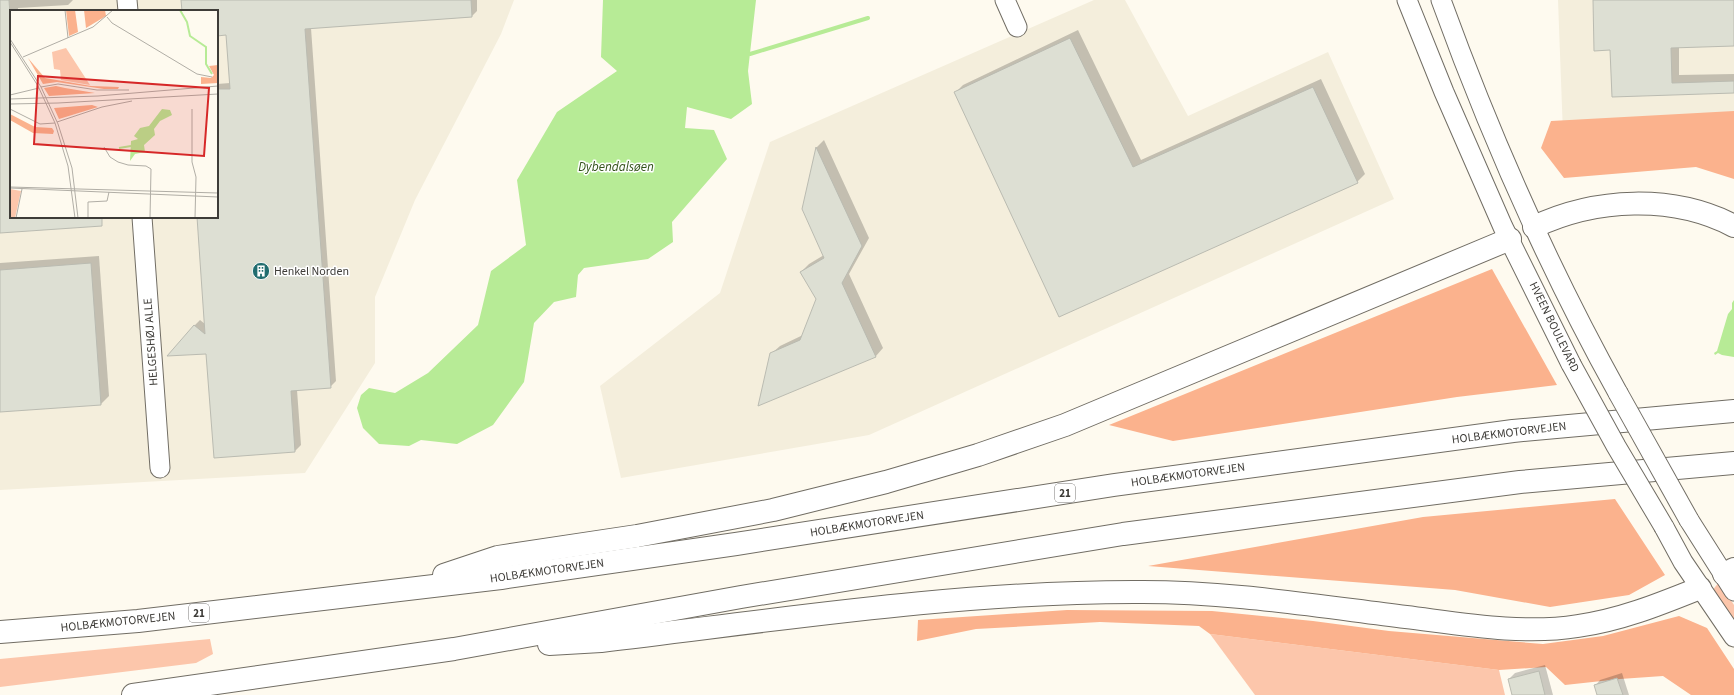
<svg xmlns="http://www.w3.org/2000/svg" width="1734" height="695" font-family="'Source Sans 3',sans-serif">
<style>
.built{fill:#f4eedc;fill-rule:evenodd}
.green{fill:#fcc6ab}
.forest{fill:#fbb28d}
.water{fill:#b7eb96}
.shadow{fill:#0003}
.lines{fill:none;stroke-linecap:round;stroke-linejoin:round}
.stream{stroke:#b7eb96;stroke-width:4}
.building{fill:#dddfd3;stroke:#babbb1}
.minor-casing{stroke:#716d64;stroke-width:21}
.highway-casing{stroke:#716d64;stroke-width:24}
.minor{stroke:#fff;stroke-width:19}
.highway{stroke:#fff;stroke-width:22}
.minor-bridge-casing{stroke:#716d64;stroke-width:21;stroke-linecap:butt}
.minor-bridge{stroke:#fff;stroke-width:19}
.labels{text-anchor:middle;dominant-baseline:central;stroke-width:3;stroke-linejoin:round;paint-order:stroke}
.shield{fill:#fff;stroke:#787674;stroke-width:1}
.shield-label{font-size:11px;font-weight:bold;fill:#3e3c38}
.poi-label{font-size:12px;fill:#3e3c38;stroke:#fff;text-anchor:start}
.street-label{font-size:12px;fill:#3e3c38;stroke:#fff}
.water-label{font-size:13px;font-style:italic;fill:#325219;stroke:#fff}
.inset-river{fill:none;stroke:#b7eb96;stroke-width:2}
.inset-road{fill:none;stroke:#b1aea6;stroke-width:1}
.view{fill:#d62828;fill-opacity:0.15;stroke:#d62828;stroke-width:2}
.inset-edge{fill:none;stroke:#3e3c38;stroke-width:2}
</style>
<rect width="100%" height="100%" fill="#fefaef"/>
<g class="built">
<path d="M0,0H514L501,34L415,200L375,297V363L305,473L0,490ZM11,11H217V217H11Z"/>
<path d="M1094,0H1125L1188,116L1328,52L1394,199L869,435L621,478L600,386L720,293L770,142Z"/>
<path d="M1558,0H1734V130L1563,134Z"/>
</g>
<g class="green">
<path d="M1719,582L1734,605V625L1712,591Z"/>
<path d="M1210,634L1499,670L1505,695H1255Z"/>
<path d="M210,639L213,654L196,663L0,687V659Z"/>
</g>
<g class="forest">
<path d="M1734,111V179L1696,167L1564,178L1541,148L1551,121Z"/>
<path d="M1492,269L1557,385L1457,397L1173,441L1109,425Z"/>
<path d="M1615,499L1665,575L1629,595L1550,607L1455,590L1148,566L1423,517Z"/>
<path d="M1067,610L1212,611L1313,621L1389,631L1543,644L1603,636L1679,616L1707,628L1734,669V695H1691L1663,676L1620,679L1565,685L1546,667L1499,670L1210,634L1199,626L1100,622L976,629L917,641L918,620Z"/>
</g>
<g class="water">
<path d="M603,0H756L748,71L752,104L731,119L687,107L685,128L714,130L727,159L672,222L673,242L648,259L584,268L578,275L576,297L554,302L534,323L524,382L493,425L457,444L421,440L409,446L379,444L363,428L357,408L361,395L369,388L395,393L428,373L478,325L491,271L526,245L517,180L557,112L617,71L601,57Z"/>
<path d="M1734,300V357L1722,355L1718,353L1715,355L1714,353L1717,351L1728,314L1732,309V303Z"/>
</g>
<g class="shadow">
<path d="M0,0H73L68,5L18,8V11H11V217H95L0,232Z"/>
<path d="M182,0H477V11L471,17L311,28L336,381L330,387L297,390L301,445L295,451L207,353L194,326L200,320L205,324L198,217H217V84L230,83L227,34L217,35V11H183Z"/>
<path d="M1594,0H1734V45L1679,47V75L1734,74V92L1612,96L1611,49Z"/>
<path d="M1078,30L1141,160L1321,79L1365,174L1357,182L1059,316L955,93L963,85Z"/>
<path d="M824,140L869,238L849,274L883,348L876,356L759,404L771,354L780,346L803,335L817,299L801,272L809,264L824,255L804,209L816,148Z"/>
<path d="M99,256L109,396L101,404L0,411V263Z"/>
<path d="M1545,665L1553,695H1513L1509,679L1515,673Z"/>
<path d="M1622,673L1629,695H1598L1595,686L1600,680Z"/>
</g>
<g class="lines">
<path class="stream" d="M750,54L868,18"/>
</g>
<g class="building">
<path d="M0,0H9L11,30V217H102V226L0,233Z"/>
<path d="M181,0H471L472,17L305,29L331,388L291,391L295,452L214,458L206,354L167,356L194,325L205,334L197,217H217V89H230L226,35L217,36V11H182Z"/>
<path d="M1593,0H1734V46L1671,48L1672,83L1734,81V93L1612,97L1610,50L1594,51Z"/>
<path d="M1070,38L1133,167L1313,87L1358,183L1059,317L954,92Z"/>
<path d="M816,147L862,246L842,283L876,357L758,406L770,353L800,340L816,299L800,272L824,258L802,209Z"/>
<path d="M91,263L101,405L0,412V270Z"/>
<path d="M1539,671L1545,695H1512L1508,679Z"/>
<path d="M1617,678L1623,695H1597L1594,685Z"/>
</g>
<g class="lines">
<defs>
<g id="minor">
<path d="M127,0L128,11"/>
<path d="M1005,0L1017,27"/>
<path d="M1407,0L1444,92L1503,227L1571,364"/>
<path d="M1441,0C1490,135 1548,267 1618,393"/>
<path d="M142,217L160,468"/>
<path d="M1689,520L1734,591"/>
<path d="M1664,527L1683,562L1734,637"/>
</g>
<g id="highway">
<path d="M1534,227C1595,198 1673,194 1734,226"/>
<path d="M1724,574L1734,569"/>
<path d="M444,575L498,557L637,536L773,510L886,482L978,455L1065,425L1510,239"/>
<path d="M0,632L138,621L501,578L736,544L1114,485L1513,431L1734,411"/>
<path d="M549,644L601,641C778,620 956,592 1134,592C1225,591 1316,606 1406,617C1462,624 1522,635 1578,626C1621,620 1660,604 1700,588"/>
<path d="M133,695L454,649L741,597L1123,534L1520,482L1734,463"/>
</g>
</defs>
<use href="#minor" class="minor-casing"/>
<use href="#highway" class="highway-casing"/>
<use href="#minor" class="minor"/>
<use href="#highway" class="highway"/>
<defs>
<g id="minor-bridge">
<path d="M1571,364L1616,446L1664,527"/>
<path d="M1618,393L1689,520"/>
</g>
</defs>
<use href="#minor-bridge" class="minor-bridge-casing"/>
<use href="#minor-bridge" class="minor-bridge"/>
</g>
<defs>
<symbol id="building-disc" viewBox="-11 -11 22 22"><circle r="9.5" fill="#216d6f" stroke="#fff"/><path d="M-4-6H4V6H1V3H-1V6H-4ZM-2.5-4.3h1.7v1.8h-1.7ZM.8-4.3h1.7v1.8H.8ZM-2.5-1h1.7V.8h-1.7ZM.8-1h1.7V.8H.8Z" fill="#fff"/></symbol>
</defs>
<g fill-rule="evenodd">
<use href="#building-disc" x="251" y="261" width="20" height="20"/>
</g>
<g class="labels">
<g class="shield">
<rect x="1055" y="484" width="20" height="18" rx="3"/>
<rect x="189" y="604" width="20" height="18" rx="3"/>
</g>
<g class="shield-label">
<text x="1065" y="493">21</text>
<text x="199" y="613">21</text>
</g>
<g class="poi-label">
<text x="274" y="271">Henkel Norden</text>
</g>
<g class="street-label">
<text transform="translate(1554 327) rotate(64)">HVEEN BOULEVARD</text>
<text transform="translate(151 342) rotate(-94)">HELGESHØJ ALLE</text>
<text transform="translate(1509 433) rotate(-7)">HOLBÆKMOTORVEJEN</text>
<text transform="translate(1188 475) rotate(-8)">HOLBÆKMOTORVEJEN</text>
<text transform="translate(867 524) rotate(-9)">HOLBÆKMOTORVEJEN</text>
<text transform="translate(547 571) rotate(-8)">HOLBÆKMOTORVEJEN</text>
<text transform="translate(118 622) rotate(-6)">HOLBÆKMOTORVEJEN</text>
</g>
<g class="water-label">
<text x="616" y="167">Dybendalsøen</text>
</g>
</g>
<g transform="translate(10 10)">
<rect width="208" height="208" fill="#fefaef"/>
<path d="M56,38L80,75L51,70L50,60L44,59L42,42ZM0,179L11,181L5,208H0Z" fill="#fcc6ab"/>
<path d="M56,0H65L68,22L59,26ZM74,0H95L96,6L76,18ZM18,48L35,68L81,76L109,77L108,79H94L47,72L33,74ZM208,55V73L191,74V67L201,68L204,65L199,56ZM46,76L55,78L85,83L39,86L34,78ZM82,95L88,97L49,109L44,98ZM0,104L25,117L42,118L44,121L43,124L23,123L0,110Z" fill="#fbb28d"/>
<path d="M152,99L160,100L162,105L150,111L144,119L145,125L134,135L135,142L125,144L120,151L121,131L128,129L124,126L130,118L139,116Z" fill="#b7eb96"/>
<path class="inset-river" d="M170,0L177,12L180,26L196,37V54L202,64M109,138L121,136"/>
<path class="inset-road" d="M55,0L58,28M97,7L102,13L187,64L202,67M0,29L31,77L48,114L62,158L68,208M0,32L28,76L45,113L58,156L65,208M13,47L83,17L103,0M31,77L48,74L87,80H119M0,85L29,78M0,89L88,86L208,76M0,94L48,93L208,84M0,99L30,114L45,113M182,99V152L186,167L185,208M47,112L92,97L122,91M94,137L100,147L108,152L118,155L136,156L141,159L140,208M0,177L208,183M0,178L208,187M6,208L12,179M78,208V192L97,191L99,182"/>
<path class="view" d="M28,66L199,78L194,146L24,134Z"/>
<rect width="208" height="208" class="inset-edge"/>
</g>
</svg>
